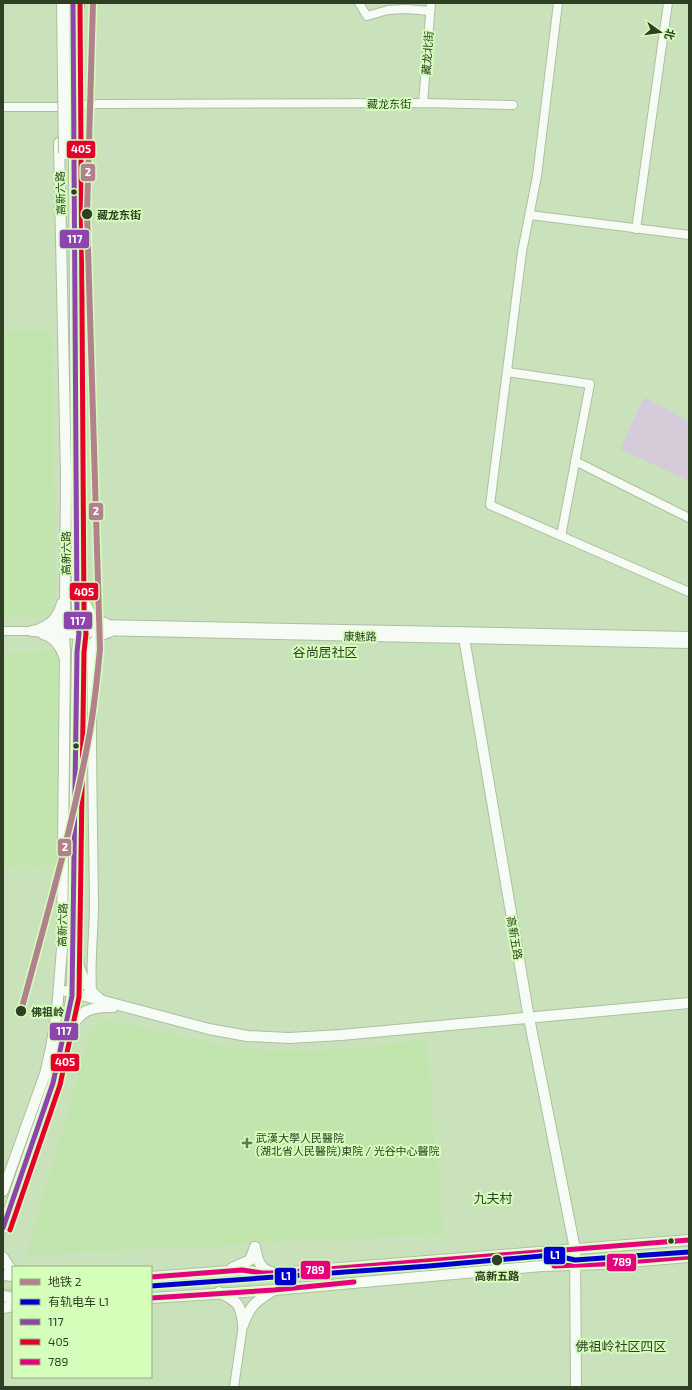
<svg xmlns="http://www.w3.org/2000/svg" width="692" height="1390" font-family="'Exo 2','Noto Sans SC',sans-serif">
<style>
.built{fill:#c1e5ac}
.green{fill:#d5cbd9}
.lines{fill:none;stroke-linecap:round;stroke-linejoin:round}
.minor-casing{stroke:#adbfa1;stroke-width:10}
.major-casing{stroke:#adbfa1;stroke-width:12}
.highway-casing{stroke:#adbfa1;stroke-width:14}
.minor{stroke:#f7fbf5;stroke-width:8}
.major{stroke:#f7fbf5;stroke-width:10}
.highway{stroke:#f7fbf5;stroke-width:12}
.tram{stroke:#bbc1b8;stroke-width:1}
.highway-bridge-casing{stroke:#adbfa1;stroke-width:14;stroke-linecap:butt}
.highway-bridge{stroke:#f7fbf5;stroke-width:12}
.bus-1-casing{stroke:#d4feba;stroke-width:8}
.bus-2-casing{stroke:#d4feba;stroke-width:8}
.bus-3-casing{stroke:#d4feba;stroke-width:8}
.bus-1{stroke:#8e44ad;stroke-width:5}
.bus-2{stroke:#e4002b;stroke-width:5}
.bus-3{stroke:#e5007d;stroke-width:5}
.tram-1-casing{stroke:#d4feba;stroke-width:8}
.tram-1{stroke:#0000cd;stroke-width:5}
.metro-1-casing{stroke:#d4feba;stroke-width:9}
.metro-1{stroke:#b3808e;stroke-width:6}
.bus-dot{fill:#2f3f24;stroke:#d4feba;stroke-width:1.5}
.poi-dot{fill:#657859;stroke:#d4feba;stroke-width:1.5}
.labels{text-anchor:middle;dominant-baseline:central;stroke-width:4;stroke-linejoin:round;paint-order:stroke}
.street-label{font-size:11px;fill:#2f3f24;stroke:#d4feba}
.stop-label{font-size:11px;font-weight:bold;fill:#2f3f24;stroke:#d4feba;text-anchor:start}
.poi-label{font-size:11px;fill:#2f3f24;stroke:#d4feba;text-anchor:start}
.quarter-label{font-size:13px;fill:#2f3f24;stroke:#d4feba}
.line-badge{stroke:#d4feba;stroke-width:1.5}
.badge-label{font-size:11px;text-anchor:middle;font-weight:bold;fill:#fff}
</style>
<rect width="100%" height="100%" fill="#cae2bc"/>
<g class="built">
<path d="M3,331H52L55,598L53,606L43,617L3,618Z"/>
<path d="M57,651L59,866L3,867V653Z"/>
<path d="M103,1019L234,1048L273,1051H318L426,1040L444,1234L26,1255L91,1032Z"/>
</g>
<path class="green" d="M644,397L689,421V481L620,449Z"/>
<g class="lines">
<defs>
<g id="minor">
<path d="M359,3L367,16L388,10L406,9L430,11"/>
<path d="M558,3L537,176L522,252L490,505L689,592"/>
<path d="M423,103L431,3"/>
<path d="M3,107H59L99,104L423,103L513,105"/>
<path d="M530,215L689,235"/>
<path d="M636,229L668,3"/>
<path d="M507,372L590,384L561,536"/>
<path d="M575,461L689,518"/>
<path d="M3,631H32"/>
<path d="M92,991C90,962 94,933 94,903C93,818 91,732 92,646"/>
<path d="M234,1387L243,1325"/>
</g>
<g id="major">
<path d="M80,588C85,602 88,619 105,623"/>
<path d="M41,628C53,624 59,614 62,603"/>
<path d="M463,632L529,1018L575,1249L576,1387"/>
<path d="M43,634C54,637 60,645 64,656"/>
<path d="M689,637L97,625L78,624L32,631L79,634L97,630L689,643"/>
<path d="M80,677C84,664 88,646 99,637C102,634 106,633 110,632"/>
<path d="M77,956C79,972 87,990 100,999"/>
<path d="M66,991L209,1029L247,1036L289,1038L341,1035L689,1003"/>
<path d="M66,1038C77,1013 86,1006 113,1007"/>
<path d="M3,1191L45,1074L51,1048L57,1011L62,948L65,651L63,627L65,611L66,476L59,143"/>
<path d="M3,1228L53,1083L72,996L77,652L79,634L77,611L73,3"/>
<path d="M255,1247C257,1258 259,1269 271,1272"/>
<path d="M3,1257L9,1267L13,1270"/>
<path d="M232,1268L250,1260L255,1247"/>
<path d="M3,1275L13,1276"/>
<path d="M151,1277L242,1270L262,1273H278L689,1240"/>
<path d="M219,1292C237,1302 240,1302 243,1323"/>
<path d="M3,1296L13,1298"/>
<path d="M151,1298L274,1290L542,1266L603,1264L689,1257"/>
<path d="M3,1308L13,1306"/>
<path d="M243,1325C251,1304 255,1302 274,1290"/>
</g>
<path id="highway" d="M78,3V6"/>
</defs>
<use href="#minor" class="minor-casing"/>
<use href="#major" class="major-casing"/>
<use href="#highway" class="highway-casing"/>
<use href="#minor" class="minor"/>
<use href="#major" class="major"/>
<use href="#highway" class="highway"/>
<g class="tram">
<path d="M3,1281L13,1282"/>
<path d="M3,1289L13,1290"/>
</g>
<defs>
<path id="highway-bridge" d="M63,3L65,153"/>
</defs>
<use href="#highway-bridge" class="highway-bridge-casing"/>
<use href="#highway-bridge" class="highway-bridge"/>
<defs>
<path id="bus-1" d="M3,1228L53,1083L72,996L77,652L79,634L77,611L73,3"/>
<path id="bus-2" d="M10,1230L60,1085L79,997L84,652L86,634L84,611L80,3"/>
<g id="bus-3">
<path d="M554,1266L603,1264L689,1257"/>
<path d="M151,1277L242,1270L262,1273H278L689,1240"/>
<path d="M151,1298L274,1290L354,1282"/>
</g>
</defs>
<use href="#bus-1" class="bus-1-casing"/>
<use href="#bus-2" class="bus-2-casing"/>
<use href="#bus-3" class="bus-3-casing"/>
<use href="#bus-1" class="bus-1"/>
<use href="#bus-2" class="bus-2"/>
<use href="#bus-3" class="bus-3"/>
<defs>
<path id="tram-1" d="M151,1286L429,1266L553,1255L575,1260L689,1252"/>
</defs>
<use href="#tram-1" class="tram-1-casing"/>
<use href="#tram-1" class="tram-1"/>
<defs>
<path id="metro-1" d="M21,1011C45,922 71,833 88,742C94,712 97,680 100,649L87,214L93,3"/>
</defs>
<use href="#metro-1" class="metro-1-casing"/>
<use href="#metro-1" class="metro-1"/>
</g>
<g class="bus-dot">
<circle cx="74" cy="192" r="3.5"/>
<circle cx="87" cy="214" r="6"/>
<circle cx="76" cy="746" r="3.5"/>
<circle cx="21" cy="1011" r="6"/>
<circle cx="671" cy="1241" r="3.5"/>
<circle cx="497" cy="1260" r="6"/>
</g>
<path class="poi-dot" d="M245 1137h4v4h4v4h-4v4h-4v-4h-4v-4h4z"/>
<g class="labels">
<g class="street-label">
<text transform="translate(427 53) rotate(-86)">藏龙北街</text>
<text x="389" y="103">藏龙东街</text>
<text transform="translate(60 193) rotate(-91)">高新六路</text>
<text transform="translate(65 553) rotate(-90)">高新六路</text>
<text transform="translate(360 636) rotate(1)">康魅路</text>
<text transform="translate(62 925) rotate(-89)">高新六路</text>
<text transform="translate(515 938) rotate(80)">高新五路</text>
</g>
<g class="stop-label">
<text x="97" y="214">藏龙东街</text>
<text x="31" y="1011">佛祖岭</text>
<text x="497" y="1275" text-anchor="middle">高新五路</text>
</g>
<g class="poi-label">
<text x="256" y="1137">武漢大學人民醫院<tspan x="256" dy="13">(湖北省人民醫院)東院 / 光谷中心醫院</tspan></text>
</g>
<g class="quarter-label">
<text x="325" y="652">谷尚居社区</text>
<text x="493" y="1198">九夫村</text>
<text x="621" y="1346">佛祖岭社区四区</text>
</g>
</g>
<g class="line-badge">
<rect x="66" y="140" width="30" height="19" rx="4" fill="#e4002b"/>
<rect x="80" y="163" width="16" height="19" rx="4" fill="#b3808e"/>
<rect x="59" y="229" width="31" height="20" rx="4" fill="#8e44ad"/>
<rect x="88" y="502" width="16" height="19" rx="4" fill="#b3808e"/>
<rect x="69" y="582" width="30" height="19" rx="4" fill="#e4002b"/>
<rect x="63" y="611" width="30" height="19" rx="4" fill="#8e44ad"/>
<rect x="57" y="838" width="15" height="19" rx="4" fill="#b3808e"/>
<rect x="49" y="1022" width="30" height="19" rx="4" fill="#8e44ad"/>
<rect x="50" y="1053" width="30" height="19" rx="4" fill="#e4002b"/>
<rect x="543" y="1246" width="23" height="19" rx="4" fill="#0000cd"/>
<rect x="606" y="1253" width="31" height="19" rx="4" fill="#e5007d"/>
<rect x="300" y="1260" width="31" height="20" rx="4" fill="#e5007d"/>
<rect x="274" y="1267" width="23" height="19" rx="4" fill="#0000cd"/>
</g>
<g class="badge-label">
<text x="81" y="153">405</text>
<text x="88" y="176">2</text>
<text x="75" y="243">117</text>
<text x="96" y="515">2</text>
<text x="84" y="596">405</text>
<text x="78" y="625">117</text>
<text x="65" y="851">2</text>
<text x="64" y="1035">117</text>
<text x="65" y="1066">405</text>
<text x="555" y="1259">L1</text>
<text x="622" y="1266">789</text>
<text x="315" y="1274">789</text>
<text x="286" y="1280">L1</text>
</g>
<rect width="692" height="1390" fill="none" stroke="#2f3f24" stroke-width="8"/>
<rect x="12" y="1266" width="140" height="112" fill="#d4feba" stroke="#92b27e"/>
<rect x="20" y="1279" width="20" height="6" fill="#b3808e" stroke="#92b27e"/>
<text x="48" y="1286" font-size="12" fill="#2f3f24">地铁 2</text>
<rect x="20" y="1299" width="20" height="6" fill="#0000cd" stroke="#92b27e"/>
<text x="48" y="1306" font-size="12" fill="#2f3f24">有轨电车 L1</text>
<rect x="20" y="1319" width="20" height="6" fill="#8e44ad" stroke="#92b27e"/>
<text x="48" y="1326" font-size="12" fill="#2f3f24">117</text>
<rect x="20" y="1339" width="20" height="6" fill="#e4002b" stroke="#92b27e"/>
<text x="48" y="1346" font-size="12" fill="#2f3f24">405</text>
<rect x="20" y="1359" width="20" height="6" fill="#e5007d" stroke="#92b27e"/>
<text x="48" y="1366" font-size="12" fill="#2f3f24">789</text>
<g transform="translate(660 32) rotate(104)" stroke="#d4feba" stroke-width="3" paint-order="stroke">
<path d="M0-3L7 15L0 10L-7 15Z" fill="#2f3f24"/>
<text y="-6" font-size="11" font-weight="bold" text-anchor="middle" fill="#2f3f24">北</text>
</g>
</svg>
